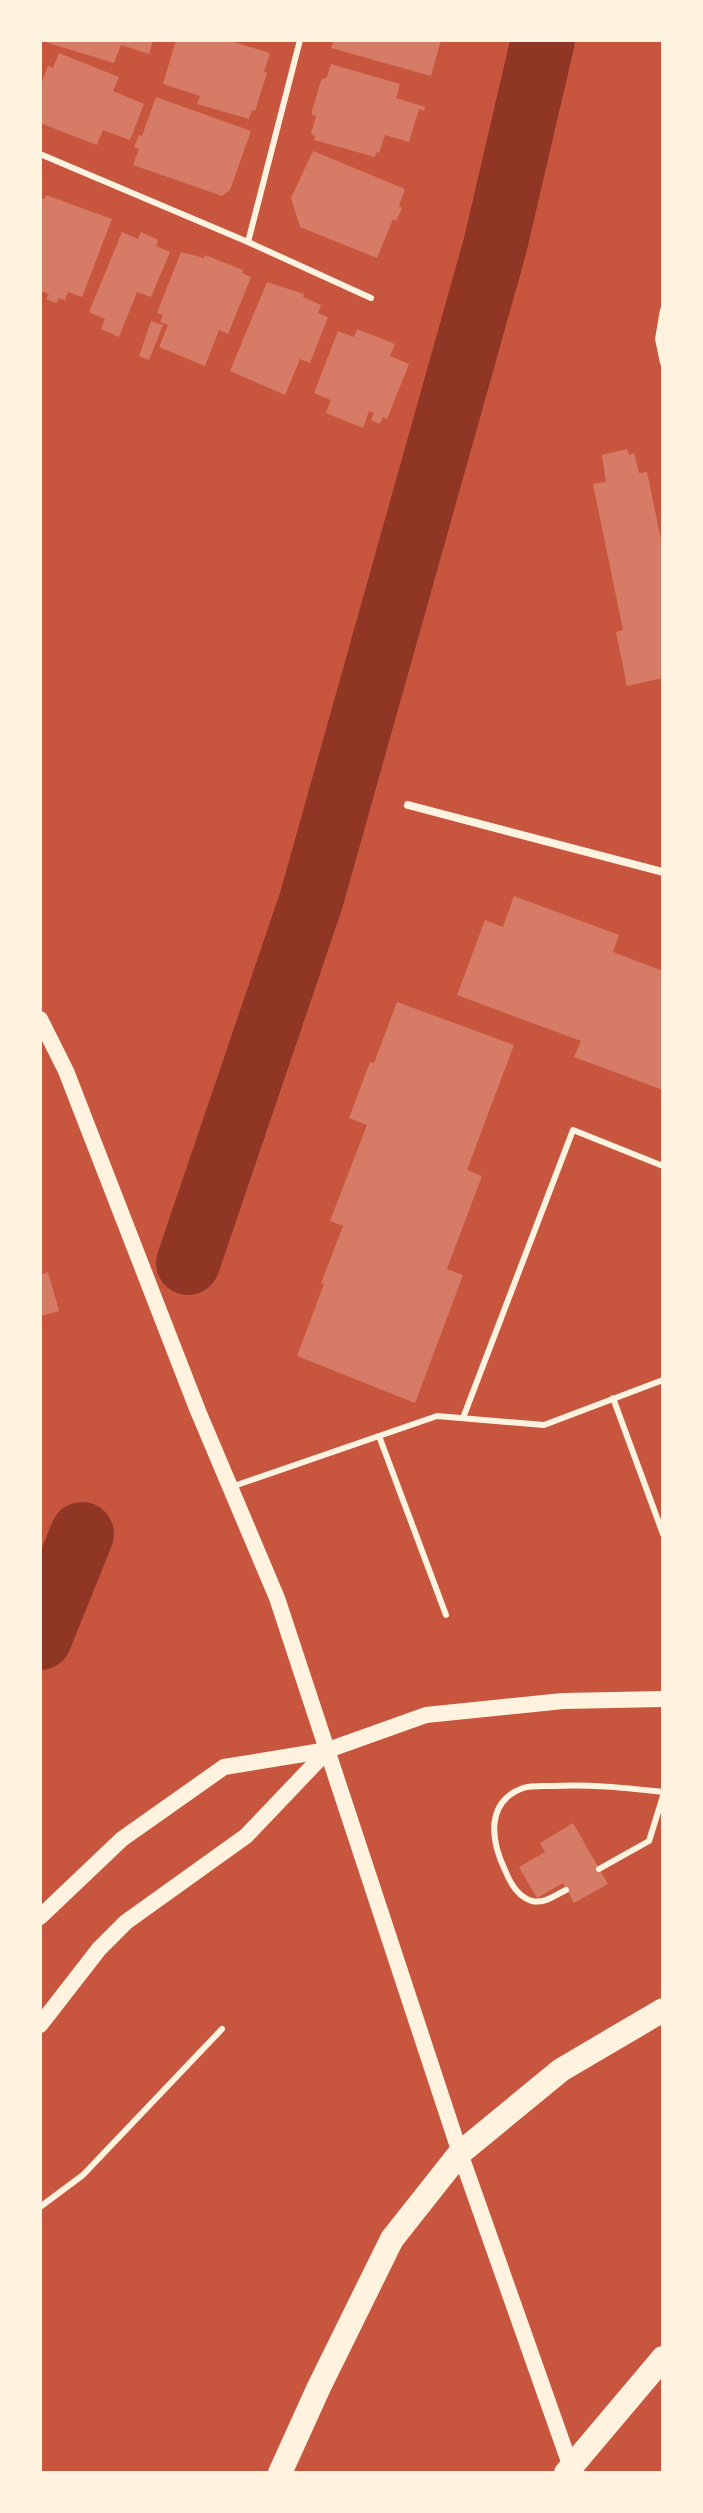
<svg xmlns="http://www.w3.org/2000/svg" width="703" height="2513" font-family="Merriweather,serif">
<style>
.lines{fill:none;stroke-linecap:round;stroke-linejoin:round}
.river{stroke:#8f3625;stroke-width:64}
.building{fill:#d67c66}
.service{stroke:#fff3e0;stroke-width:6}
.minor{stroke:#fff3e0;stroke-width:8}
.secondary{stroke:#fff3e0;stroke-width:16}
.motorway{stroke:#fff3e0;stroke-width:24}
</style>
<rect width="100%" height="100%" fill="#c8553d"/>
<g class="lines">
<g class="river">
<path d="M188,1263L311,901L495,246L543,40"/>
<path d="M40,1638L82,1534"/>
</g>
</g>
<g class="building">
<path d="M49,40H153L149,54L121,45L114,63L48,43Z"/>
<path d="M176,40H226L270,53L264,72L267,73L255,111L252,110L249,119L197,104L200,96L163,84Z"/>
<path d="M334,40H441L431,76L331,48Z"/>
<path d="M59,53L119,77L113,91L144,104L130,140L103,130L97,145L40,123L42,105L40,104V87L48,66L53,68Z"/>
<path d="M331,64L400,84L396,98L425,107L424,111L419,109L409,142L385,135L379,153L376,152L375,157L314,140L315,136L311,134L316,116L312,115V111L321,80L327,77Z"/>
<path d="M156,97L251,131L230,190L222,196L133,165L139,149L134,147L139,135L142,136Z"/>
<path d="M313,151L405,189L399,206L402,208L396,221L393,219L377,258L300,227L291,198Z"/>
<path d="M46,195L112,219L82,297L68,292L65,300L59,298L56,303L46,299L49,294L40,291V197L44,199Z"/>
<path d="M122,232L138,239L141,232L158,240L156,246L170,252L151,297L137,292L119,337L101,329L105,319L89,312Z"/>
<path d="M181,252L204,258L205,255L243,270L242,273L251,277L228,334L219,330L205,366L159,347L168,325L160,322L163,315L157,313Z"/>
<path d="M267,282L304,294L303,297L321,305L318,313L328,317L310,363L300,359L285,395L230,371Z"/>
<path d="M151,321L163,325L149,360L139,356Z"/>
<path d="M357,329L395,344L390,356L409,364L387,419L383,417L380,424L371,420L374,413L369,411L363,428L326,413L331,400L314,393L338,331L354,337Z"/>
<path d="M627,449L629,455L634,453L639,473L647,472L663,549V678L627,686L616,632L623,630L593,484L606,482L602,455Z"/>
<path d="M514,896L619,935L613,952L663,971V1090L574,1057L581,1041L457,995L485,920L503,927Z"/>
<path d="M397,1002L514,1045L467,1170L482,1176L447,1269L463,1275L415,1403L297,1356L324,1284L321,1283L343,1226L330,1221L367,1125L349,1118L370,1062L374,1063Z"/>
<path d="M48,1272L59,1311L40,1316V1275Z"/>
<path d="M573,1823L608,1884L574,1903L563,1883L537,1898L519,1867L545,1852L540,1843Z"/>
</g>
<g class="lines">
<g class="service">
<path d="M40,154L248,242L371,298"/>
<path d="M248,242L300,40"/>
<path d="M663,310L658,339L663,363"/>
<path d="M613,1398L663,1534"/>
<path d="M463,1418L573,1130L663,1166"/>
<path d="M379,1436L446,1615"/>
<path d="M231,1487L437,1416L544,1425L663,1380"/>
<path d="M599,1869L649,1841L663,1796"/>
<path d="M566,1890C556,1895 544,1904 532,1901C518,1897 510,1883 505,1870C491,1841 485,1802 523,1788C532,1785 544,1786 553,1786C591,1784 626,1788 663,1792"/>
<path d="M40,2207L83,2175L222,2029"/>
</g>
<path class="minor" d="M408,805L663,872"/>
<g class="secondary">
<path d="M40,1019L66,1071L198,1411L277,1598L460,2153L573,2473"/>
<path d="M40,1917L122,1839L224,1767L328,1750L426,1715L563,1701L663,1699"/>
<path d="M40,2025L99,1949L126,1922L246,1836L328,1750"/>
</g>
<g class="motorway">
<path d="M280,2473L319,2387L392,2239L460,2153L561,2070L663,2010"/>
<path d="M566,2473L663,2358"/>
</g>
</g>
<rect width="703" height="2513" fill="none" stroke="#fff3e0" stroke-width="84"/>
</svg>
